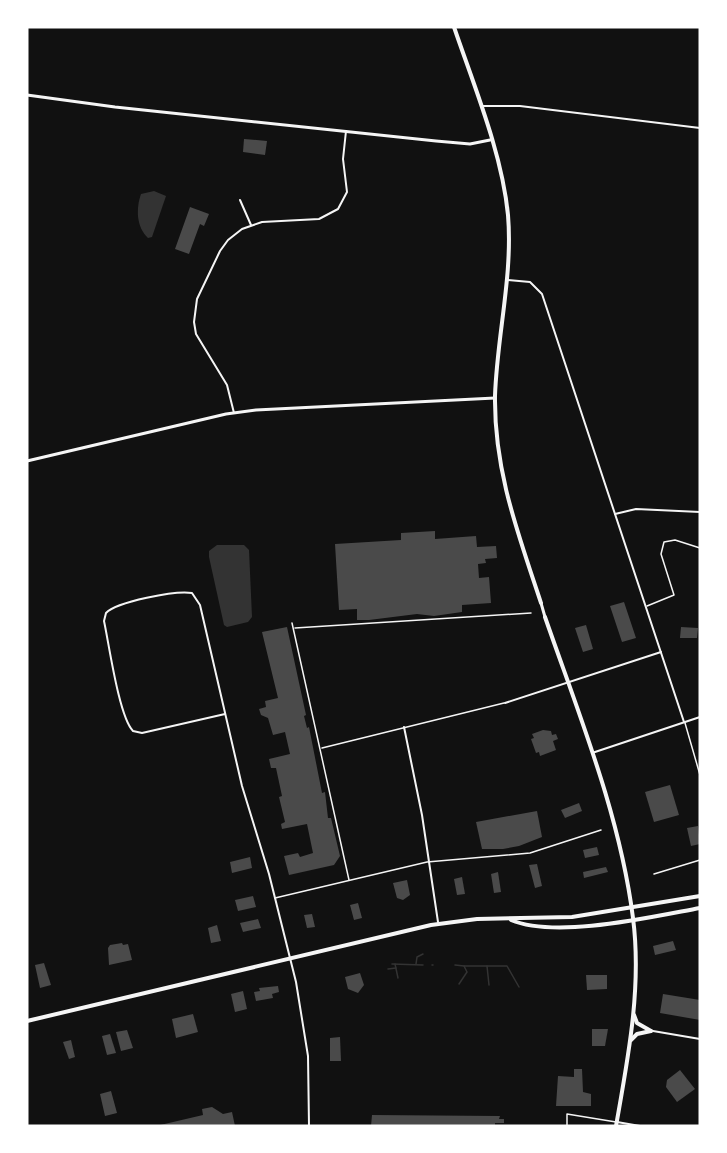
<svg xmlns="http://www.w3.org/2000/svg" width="727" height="1153" font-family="'Varela Round',sans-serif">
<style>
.water{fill:#333}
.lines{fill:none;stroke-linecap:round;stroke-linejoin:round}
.stream{stroke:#333;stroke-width:1.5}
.building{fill:#4a4a4a}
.service{stroke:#f5f5f5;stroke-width:1.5}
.minor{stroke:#f5f5f5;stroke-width:2}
.tertiary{stroke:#f5f5f5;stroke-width:3}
.secondary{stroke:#f5f5f5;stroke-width:4}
.primary{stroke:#f5f5f5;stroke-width:4}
</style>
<rect width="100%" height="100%" fill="#111"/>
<g class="water">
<path d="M154,191L166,196L152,237L148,238C136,227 136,208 141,194Z"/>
<path d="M217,545H244L249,550L252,617L248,622L227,627L224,625L209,557V551Z"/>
</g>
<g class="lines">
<g class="stream">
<path d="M392,964L423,965"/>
<path d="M395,964L398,978"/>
<path d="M416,964L417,957L423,954"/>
<path d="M432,965H433"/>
<path d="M455,965L464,966L467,972L459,984"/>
<path d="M464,966H487L489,985"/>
<path d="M487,966H507L519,987"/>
<path d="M388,969L396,968"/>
</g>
</g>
<g class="building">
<path d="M244,139L267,141L265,155L243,152Z"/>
<path d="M190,207L209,214L204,226L200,224L189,254L175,249Z"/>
<path d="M435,531V539L476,536L477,547L496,546L497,558L485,559L486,563L478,564L479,578L489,577L491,603L462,605V612L434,616L417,614L369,620H357V609L339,610L335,544L401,540V533Z"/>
<path d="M624,602L636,638L622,642L610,606Z"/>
<path d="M586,625L593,649L583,652L575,628Z"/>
<path d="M287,627L306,715L304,716L307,728L309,727L322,793L325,792L328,818H331L340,856L334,865L289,875L284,856L298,853L300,857L313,853L307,824L282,829L281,824L285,822L279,797L282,796L276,768H271L269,759L290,754L285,732L273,735L268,718L261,715L259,709L266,707L265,701L278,698L262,632Z"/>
<path d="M681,627L698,628L697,638H680Z"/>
<path d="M543,730L551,731L552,735L556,734L558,739L553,741L556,750L540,756L539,752L536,753L531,739L534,738L532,734Z"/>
<path d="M670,785L679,815L654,822L645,792Z"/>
<path d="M579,803L582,811L565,818L561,810Z"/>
<path d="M537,811L542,837L519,846L503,849H482L476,822Z"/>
<path d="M698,826L700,844L691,846L687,828Z"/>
<path d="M597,847L599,855L585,858L583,850Z"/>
<path d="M250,857L252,868L232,873L230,862Z"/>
<path d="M537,864L542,886L535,888L529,865Z"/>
<path d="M606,867L608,872L584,878L583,872Z"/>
<path d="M498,872L501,892L494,893L491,874Z"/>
<path d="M462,877L465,894L457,895L454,879Z"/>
<path d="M407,880L410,895L403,900L397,898L393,883Z"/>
<path d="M253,896L256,907L238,911L235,900Z"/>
<path d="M358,903L362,918L354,920L350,905Z"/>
<path d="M312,914L315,927L307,928L304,915Z"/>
<path d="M258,919L261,928L243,932L240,923Z"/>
<path d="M217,925L221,941L211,943L208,928Z"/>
<path d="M673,941L676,950L655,955L653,946Z"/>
<path d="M122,943L123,945L128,944L132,960L109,965L108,948L110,945Z"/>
<path d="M44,963L51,985L40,988L35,965Z"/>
<path d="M360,973L364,985L358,993L348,989L345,977Z"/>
<path d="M586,975H607V989L587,990Z"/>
<path d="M278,986L279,992L272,994L273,998L256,1001L254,992L260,991L259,988Z"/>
<path d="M243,991L247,1009L235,1012L231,994Z"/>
<path d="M663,994L700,1000V1020L660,1013Z"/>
<path d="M193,1014L198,1032L176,1038L172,1019Z"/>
<path d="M592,1029H608L605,1046H592Z"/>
<path d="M127,1030L133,1048L121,1051L116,1032Z"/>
<path d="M110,1034L116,1053L107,1055L102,1036Z"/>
<path d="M340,1037L341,1061H330V1038Z"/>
<path d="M71,1040L75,1057L69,1059L63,1042Z"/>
<path d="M574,1069H582L583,1092L591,1094V1106H556L558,1076L574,1077Z"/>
<path d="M680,1070L695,1089L677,1102L666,1087L667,1080Z"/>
<path d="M111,1091L117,1113L105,1116L100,1094Z"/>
<path d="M212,1107L223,1114L232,1112L235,1126H156L203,1115L202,1109Z"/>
<path d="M372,1115L500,1116L499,1119H504V1123H495V1126H371Z"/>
</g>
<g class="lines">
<g class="service">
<path d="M647,606L674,595L661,554L664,542L675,540L700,548"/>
<path d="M292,623L349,880"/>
<path d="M295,628L531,613"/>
<path d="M685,723L700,775"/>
<path d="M322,748L504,703"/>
<path d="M654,874L700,860"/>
<path d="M275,898L427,862L530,853L601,830"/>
<path d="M567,1126V1114L616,1122"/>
</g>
<g class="minor">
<path d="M482,106H520L700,128"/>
<path d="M240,200L251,225"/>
<path d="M508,280L530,282L542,294L684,722"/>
<path d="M234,413L227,385L196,334L194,322L197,299L220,251L228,240L242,229L262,222L319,219L338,209L347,192L343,159L346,131"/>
<path d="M615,514L636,509L700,512"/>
<path d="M505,703L661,652"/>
<path d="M225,714L142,733L133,731C119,717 109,644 104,621L106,613C116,602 176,590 192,593L200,605L242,786L269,874L296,982L308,1056L309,1126"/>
<path d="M404,727L422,815L438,922"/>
<path d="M592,753L700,717"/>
<path d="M653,1031L700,1039"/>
<path d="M617,1122L640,1126"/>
</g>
<g class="tertiary">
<path d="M27,95L115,107L436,141L470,144L490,140"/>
<path d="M27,461L226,414L256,410L495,398"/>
<path d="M541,603L545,617"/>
</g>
<g class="secondary">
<path d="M454,27C474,86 502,153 508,215C513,276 497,335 495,396C494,471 518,533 541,603"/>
<path d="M545,617C579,715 620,815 633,918C642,987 628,1058 616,1126"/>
<path d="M634,1015L637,1023L651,1031"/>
<path d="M631,1040L637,1034L651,1031"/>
</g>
<g class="primary">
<path d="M511,920C556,939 651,917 700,908"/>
<path d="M27,1021L431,925L477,919L572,917L700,896"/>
</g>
</g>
<rect width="727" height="1153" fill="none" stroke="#ffffff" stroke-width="57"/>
</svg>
